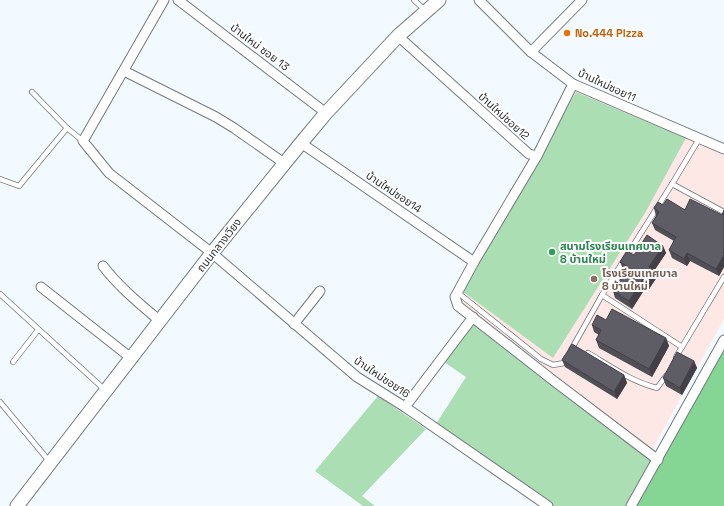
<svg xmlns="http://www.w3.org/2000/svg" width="724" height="506" font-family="'Space Grotesk','Noto Sans Thai',sans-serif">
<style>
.education{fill:#fee8e5}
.green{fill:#abdeb3}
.forest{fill:#85d594}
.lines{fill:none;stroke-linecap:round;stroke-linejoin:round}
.lane-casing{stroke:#72797f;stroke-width:6}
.street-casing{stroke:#72797f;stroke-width:11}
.secondary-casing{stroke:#72797f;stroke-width:15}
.lane{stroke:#fff;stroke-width:4.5}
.street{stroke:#fff;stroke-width:9}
.secondary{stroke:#fff;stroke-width:13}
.wall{fill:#514f56}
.shaded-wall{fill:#424046}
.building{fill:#5e5c64;stroke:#424046}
.food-dot{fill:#e8710a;stroke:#fff;stroke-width:1.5}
.leisure-dot{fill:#2e9e5b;stroke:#fff;stroke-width:1.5}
.education-dot{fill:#8d6e63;stroke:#fff;stroke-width:1.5}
.labels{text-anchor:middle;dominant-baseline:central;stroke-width:4;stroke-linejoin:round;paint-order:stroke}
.food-label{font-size:11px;font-weight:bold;fill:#c56008;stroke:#fff;text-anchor:start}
.street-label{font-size:11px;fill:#2d3033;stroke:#fff}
.leisure-label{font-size:11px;font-weight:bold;fill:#27864d;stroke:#fff;text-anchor:start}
.education-label{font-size:11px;font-weight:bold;fill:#785e54;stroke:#fff;text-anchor:start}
</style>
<rect width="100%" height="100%" fill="#f2f9ff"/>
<path class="education" d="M573,84L724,149V319L652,450L455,297Z"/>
<g class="green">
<path d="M576,92L686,138L645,213L553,358L462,291Z"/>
<path d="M473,317L658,460L631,506H548L434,427L466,377L441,360Z"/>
<path d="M378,396L426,429L362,496L375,506H363L315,471Z"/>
</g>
<path class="forest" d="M724,340V506H630Z"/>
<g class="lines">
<defs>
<g id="lane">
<path d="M414,0L426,11"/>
<path d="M32,92L67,128L83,141"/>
<path d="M0,179L19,186L67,128"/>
<path d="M672,184L724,212"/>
<path d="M457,292L541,359L553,365L564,363L566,358"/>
<path d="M0,294L105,390"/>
<path d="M602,295L682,347L676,357"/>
<path d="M682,347L724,277"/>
<path d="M571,350L602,295L672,184L699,139"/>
<path d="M588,353C610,366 632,382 657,388L666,376"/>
<path d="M13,362L38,330"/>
<path d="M0,402L49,461"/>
</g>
<g id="street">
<path d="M164,0L83,141L109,173L212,253L357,377L405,407L548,506"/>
<path d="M178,0L326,113"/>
<path d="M479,0L531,52L573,84L724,149"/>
<path d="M398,36L529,154L537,156L573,84"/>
<path d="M531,52L582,0"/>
<path d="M124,71L216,117L234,128L284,163"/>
<path d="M301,143L474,262"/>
<path d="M537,156L474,262L455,297L458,306L554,381L658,460"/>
<path d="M103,266C119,287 140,304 160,321"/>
<path d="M41,287L131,358"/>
<path d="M294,324L320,291"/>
<path d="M405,407L473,317"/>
<path d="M631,506L724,340"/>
</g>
<path id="secondary" d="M17,506L212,253L301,143L326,113L398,36L439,0"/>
</defs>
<use href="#lane" class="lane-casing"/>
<use href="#street" class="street-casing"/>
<use href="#secondary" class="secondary-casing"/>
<use href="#lane" class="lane"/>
<use href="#street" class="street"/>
<use href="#secondary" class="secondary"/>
</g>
<g class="wall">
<path d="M663,205L685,210L722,215L724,210V267L719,276L690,261L687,266L672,258L669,250L674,241L655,230L652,223L656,216L654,208Z"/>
<path d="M663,246L666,253L654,271L657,277L649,289L646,287L632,309L615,298L613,291L626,271L623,269L620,262L634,255Z"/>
<path d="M606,320L666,338L669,346L652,377L599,348L596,340L599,335L594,332L592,325Z"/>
<path d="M562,360L624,375L627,383L617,399L565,367Z"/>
<path d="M694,361L697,368L682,395L666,386L663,378Z"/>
</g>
<g class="shaded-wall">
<path d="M663,246L666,253L654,271L657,277L649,289L646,281L649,267Z"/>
<path d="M687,253L690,261L687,266L684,259Z"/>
<path d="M724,255V267L719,276L716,269Z"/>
<path d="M643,279L646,287L632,309L629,301Z"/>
<path d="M666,338L669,346L652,377L649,369Z"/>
<path d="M694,361L697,368L682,395L680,388Z"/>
<path d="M624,375L627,383L617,399L614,392Z"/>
</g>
<g class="building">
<path d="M667,199L685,210L690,199L722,215L724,210V255L716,269L687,253L684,259L669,250L676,237L652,223L659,212L654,208L658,202L663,205Z"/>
<path d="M647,235L663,246L649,267L654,270L646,281L643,279L629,301L613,291L628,267L620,262L627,251L634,255Z"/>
<path d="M612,309L666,338L649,369L596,340L601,330L592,325L597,315L606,320Z"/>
<path d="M572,344L624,375L614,392L562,360Z"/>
<path d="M677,352L694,361L680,388L663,378Z"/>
</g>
<circle class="food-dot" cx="567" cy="33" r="4"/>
<circle class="leisure-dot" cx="552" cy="252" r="4"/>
<circle class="education-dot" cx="594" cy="279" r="4"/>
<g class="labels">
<g class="food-label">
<text x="575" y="33">No.444 Pizza</text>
</g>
<g class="street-label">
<text transform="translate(260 47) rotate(37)">บ้านใหม่ ซอย 13</text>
<text transform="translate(607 85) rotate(25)">บ้านใหม่ซอย11</text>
<text transform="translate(504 116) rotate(42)">บ้านใหม่ซอย12</text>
<text transform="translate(394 192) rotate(34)">บ้านใหม่ซอย14</text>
<text transform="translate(219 245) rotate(-52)">ถนนกลางเวียง</text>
<text transform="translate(382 377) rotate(34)">บ้านใหม่ซอย16</text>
</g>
<g class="leisure-label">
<text x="560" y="246">สนามโรงเรียนเทศบาล<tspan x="560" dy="13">8 บ้านใหม่</tspan></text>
</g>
<g class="education-label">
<text x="602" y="273">โรงเรียนเทศบาล<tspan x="602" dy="13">8 บ้านใหม่</tspan></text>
</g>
</g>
</svg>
